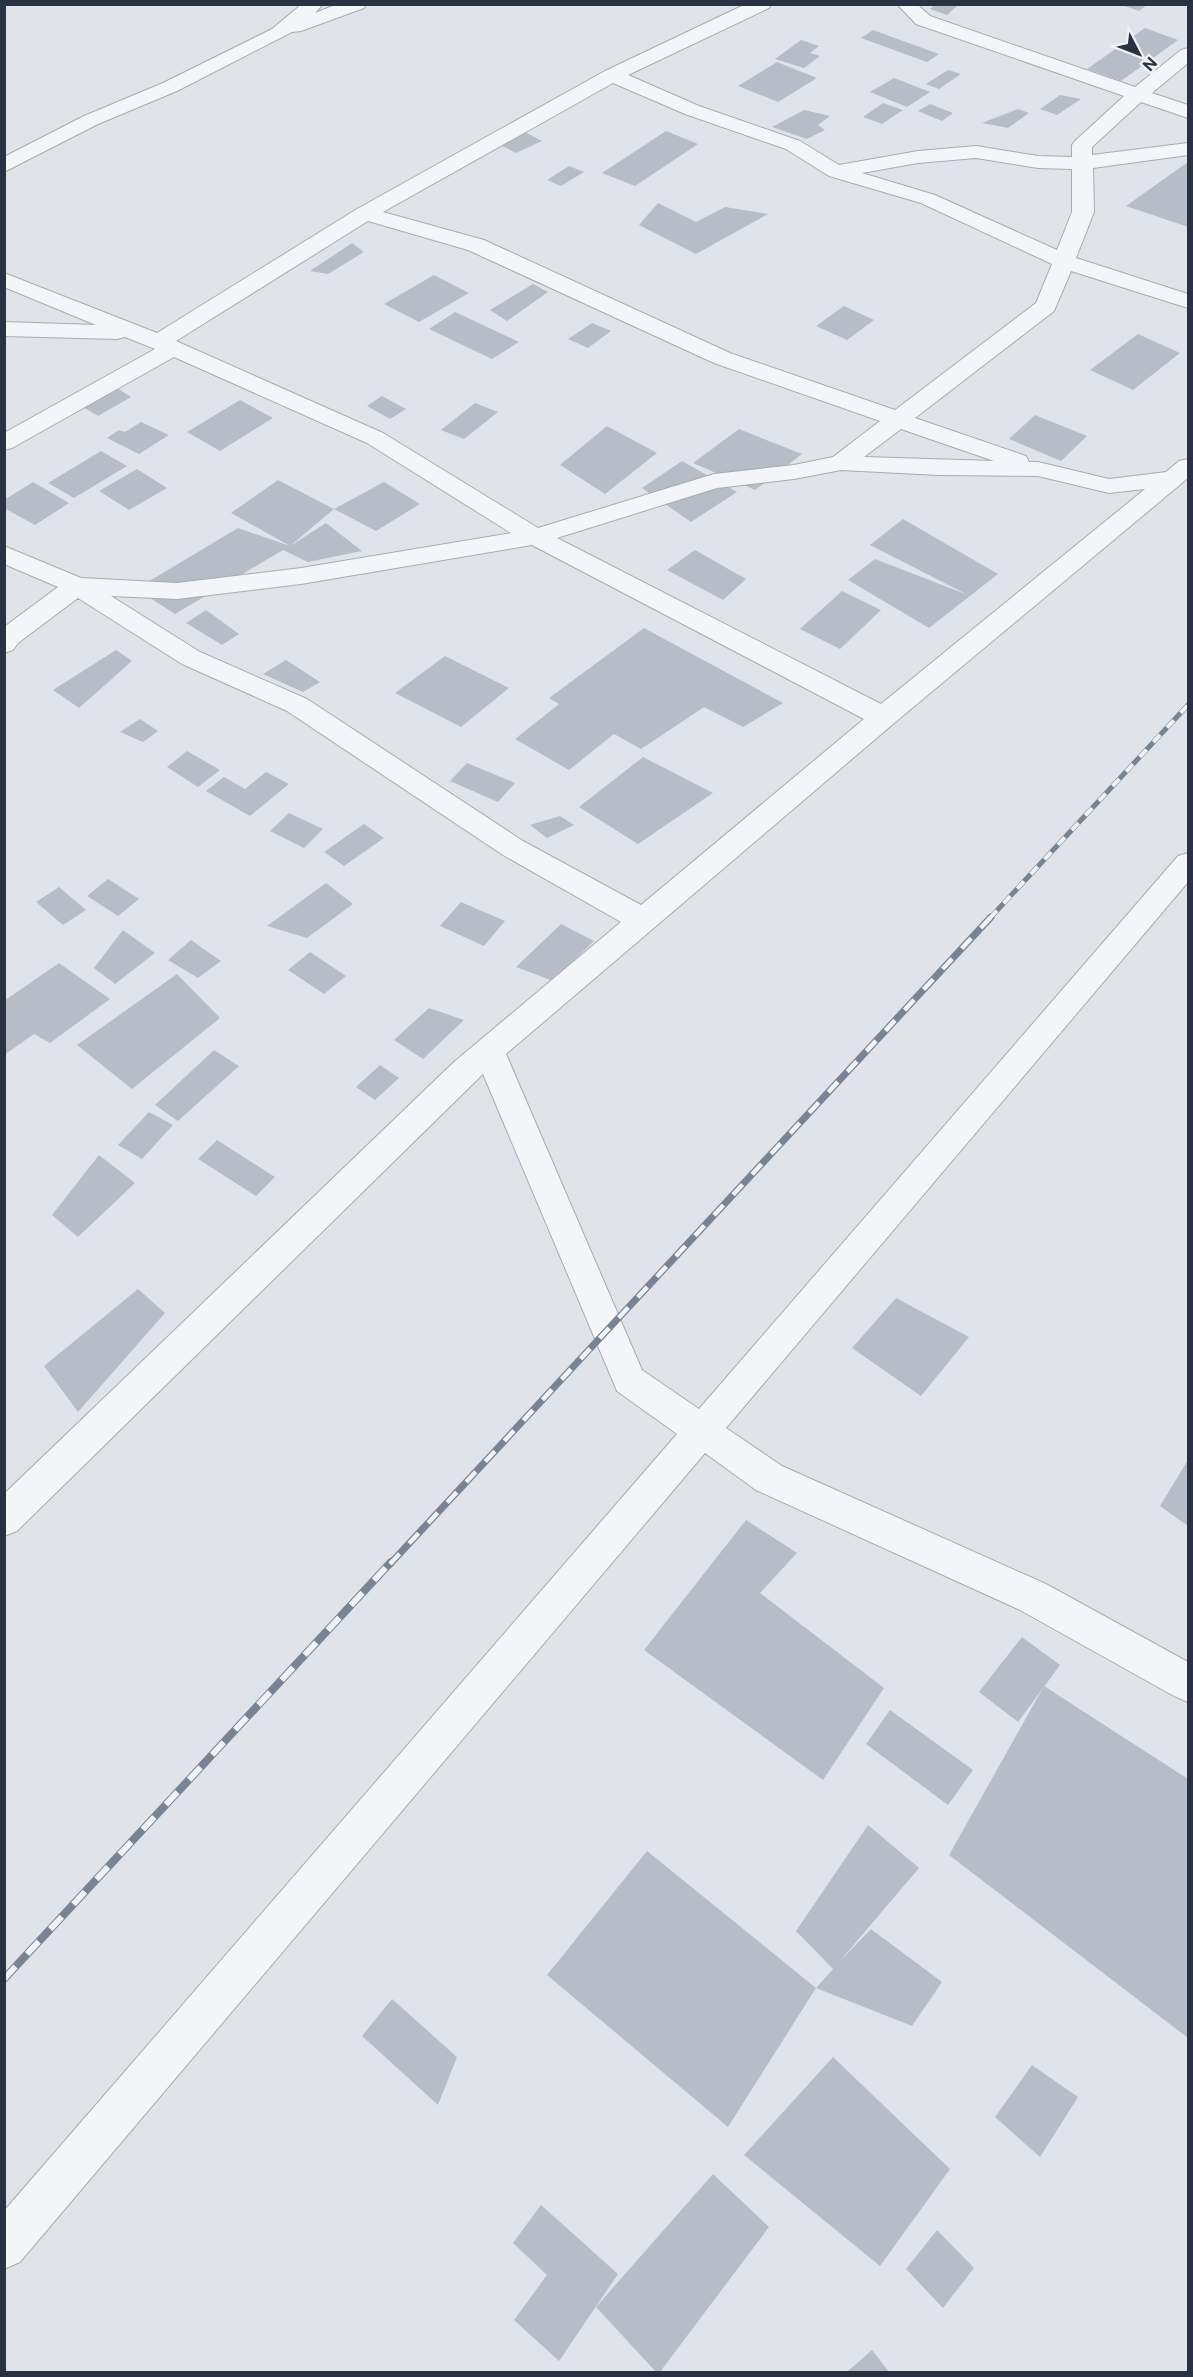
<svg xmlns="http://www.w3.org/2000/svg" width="1193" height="2377" font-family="'Public Sans',sans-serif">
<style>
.building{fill:#b7bdc7}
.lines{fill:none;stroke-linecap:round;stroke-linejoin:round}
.minor-casing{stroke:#a5abb4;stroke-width:2}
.minor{fill:#f3f5f8;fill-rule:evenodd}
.rail-far2-casing{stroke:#788494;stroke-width:5}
.rail-far1-casing{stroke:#788494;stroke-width:7}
.rail-casing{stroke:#788494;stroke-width:8}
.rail-far2{stroke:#eff3f7;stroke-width:4;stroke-dasharray:10;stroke-linecap:butt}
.rail-far1{stroke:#eff3f7;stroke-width:4.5;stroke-dasharray:14;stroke-linecap:butt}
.rail{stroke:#eff3f7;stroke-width:6;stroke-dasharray:17;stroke-linecap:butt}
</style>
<rect width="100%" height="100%" fill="#e0e4ea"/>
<g class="building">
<path d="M936,4H950L957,6L947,15L930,9Z"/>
<path d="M1119,4H1148L1139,11Z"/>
<path d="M1145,28L1178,40L1121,81L1087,69Z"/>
<path d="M873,30L939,54L927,62L861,38Z"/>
<path d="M801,40L819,46L810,53L820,56L804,68L775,59Z"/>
<path d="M777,62L817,78L778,102L738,86Z"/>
<path d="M948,70L961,74L939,89L926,84Z"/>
<path d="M894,78L930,92L907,107L870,92Z"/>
<path d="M1060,95L1081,99L1057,115L1040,109Z"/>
<path d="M883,103L903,110L882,124L863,117Z"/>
<path d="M930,104L953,113L942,121L918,111Z"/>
<path d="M1018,109L1029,113L1008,128L982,123Z"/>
<path d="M804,110L830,116L818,125L825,130L807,139L772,127Z"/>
<path d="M666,131L698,144L635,186L602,173Z"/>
<path d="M525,132L542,141L516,153L499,144Z"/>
<path d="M1188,162V227L1126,206Z"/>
<path d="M569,166L584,172L561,186L547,180Z"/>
<path d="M658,203L696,222L725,207L768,214L696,254L639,225Z"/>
<path d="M352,243L364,252L328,274L310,271Z"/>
<path d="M434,275L469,293L419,322L384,304Z"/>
<path d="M533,284L548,292L507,321L490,310Z"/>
<path d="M844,306L874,320L847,340L816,326Z"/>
<path d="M455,312L519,342L492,359L429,329Z"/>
<path d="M592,323L611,331L588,348L568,339Z"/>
<path d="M1138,334L1180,353L1133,390L1090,370Z"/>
<path d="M117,388L131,397L98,416L83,407Z"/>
<path d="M382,396L406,409L390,419L367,406Z"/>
<path d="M240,400L273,418L220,451L187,432Z"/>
<path d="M475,403L498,412L464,439L441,430Z"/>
<path d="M1035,415L1087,436L1061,461L1009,439Z"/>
<path d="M141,422L169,435L139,454L107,438L119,430L125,432Z"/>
<path d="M607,426L657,453L605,494L560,465Z"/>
<path d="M739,429L802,454L755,490L693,463Z"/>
<path d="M101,451L127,466L74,498L48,483Z"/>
<path d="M682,461L737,492L691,522L642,488Z"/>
<path d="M137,469L167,488L129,510L99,491Z"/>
<path d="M278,480L334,509L290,546L326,523L362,551L308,562L283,550L175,614L136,589L238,528L290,546L231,513Z"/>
<path d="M33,482L69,503L35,525L4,508V500Z"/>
<path d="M384,482L420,504L376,531L334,509Z"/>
<path d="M903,519L998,574L929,628L848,580L875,559L968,595L870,545Z"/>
<path d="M695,550L746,579L723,600L667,570Z"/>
<path d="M842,591L881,610L840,649L800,629Z"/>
<path d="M206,610L239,634L222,645L186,623Z"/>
<path d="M644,628L783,703L743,727L704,707L641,749L614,734L569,770L515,739L559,704L549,698Z"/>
<path d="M116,650L132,661L79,708L53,690Z"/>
<path d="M445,656L509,688L461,727L395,693Z"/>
<path d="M286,660L320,682L303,692L263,674Z"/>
<path d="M140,719L158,731L143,742L120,732Z"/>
<path d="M187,751L220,770L198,787L167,767Z"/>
<path d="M643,757L713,793L638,844L579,807Z"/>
<path d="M467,763L515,783L498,802L450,781Z"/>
<path d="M266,772L289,784L250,816L206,791L224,777L245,789Z"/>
<path d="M289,813L323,829L304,848L270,831Z"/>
<path d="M560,816L574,825L547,838L530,825Z"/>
<path d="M364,824L384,838L344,866L324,852Z"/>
<path d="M108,879L139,899L118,916L87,896Z"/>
<path d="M326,883L353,904L307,938L267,926Z"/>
<path d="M59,887L86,910L63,925L36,902Z"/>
<path d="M461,902L505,921L484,946L440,926Z"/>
<path d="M561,924L594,941L553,981L516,967Z"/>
<path d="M123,930L155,953L115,984L94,968Z"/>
<path d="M191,940L221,961L198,978L168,960Z"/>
<path d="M310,952L346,976L324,994L288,970Z"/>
<path d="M59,963L110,999L50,1043L34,1034L4,1055V1001Z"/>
<path d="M177,974L220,1018L132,1089L77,1045Z"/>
<path d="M429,1008L464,1020L423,1059L394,1040Z"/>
<path d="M214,1050L239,1066L178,1121L155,1105Z"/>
<path d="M380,1065L399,1078L375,1100L356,1087Z"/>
<path d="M149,1112L173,1125L142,1159L118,1145Z"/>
<path d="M217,1140L275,1177L256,1196L198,1159Z"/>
<path d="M99,1155L135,1183L78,1237L52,1215Z"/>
<path d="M138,1289L165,1313L78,1412L44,1366Z"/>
<path d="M896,1298L969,1337L921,1396L852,1348Z"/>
<path d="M1188,1460V1526L1160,1506Z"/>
<path d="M746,1520L797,1553L760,1593L884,1688L823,1780L644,1650Z"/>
<path d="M1022,1637L1060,1665L1018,1722L979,1692Z"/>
<path d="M1044,1686L1188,1779V2038L949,1855Z"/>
<path d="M890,1710L973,1770L948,1805L866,1744Z"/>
<path d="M868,1825L919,1868L840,1961L871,1929L942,1982L912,2026L816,1988L833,1969L796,1931Z"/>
<path d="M647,1851L816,1988L728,2127L547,1975Z"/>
<path d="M392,1999L457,2057L438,2105L362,2036Z"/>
<path d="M833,2057L950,2169L880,2266L744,2155Z"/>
<path d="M1032,2065L1078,2097L1040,2157L995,2117Z"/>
<path d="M713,2174L769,2227L660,2372H656L596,2307Z"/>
<path d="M541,2205L618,2274L559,2361L514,2320L547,2275L513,2243Z"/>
<path d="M937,2230L974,2268L943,2308L906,2269Z"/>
<path d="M872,2350L889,2372H847Z"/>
</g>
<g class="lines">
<defs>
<g id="minor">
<path d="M302,4H323L315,13L338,4H366L364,8L301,31L292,32L177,91L98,124L4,172V157L84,116L163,83L272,29Z"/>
<path d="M746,4H771L769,8L628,75L699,106L800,141L839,165L918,151L976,146L1038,156L1072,157V145L1075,141L1124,96L916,24L897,4H917L930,16L1135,87L1181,50L1188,48V63L1152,93L1188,105V118L1141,102L1092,147V155L1188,143V155L1093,168L1094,212L1076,258L1188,294V308L1071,271L1054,311L915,418L1026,456L1029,462H1038L1109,479L1166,472L1179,461L1188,459V478L893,724L506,1054L642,1370L699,1409L1178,856L1188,853V882L726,1428L782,1466L1046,1584L1188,1662V1702L1174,1696L1020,1610L756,1490L705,1453L20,2262L4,2269V2211L677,1434L617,1391L483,1074L17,1531L4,1536V1494L454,1062L621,922L503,855L287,711L182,664L78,598L18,643L13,650L4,653V627L58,587L4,564V546L81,578L177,583L301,568L511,533L367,443L174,357L12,448L4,450V433L155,349L125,337L117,339L4,336V322L96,325L4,287V273L157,333L357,209L605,71ZM613,83L685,114L786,149L829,176L921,203L1052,264L1036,303L895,410L730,353L484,240L383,212ZM976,158L1038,168L1072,169V212L1057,250L935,195L862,173L918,163ZM368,221L468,250L714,363L880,421L833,457L794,465L714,474L538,528L383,433L176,341ZM901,429L994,461L864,457ZM841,470L939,475L1038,476L1109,493L1145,489L881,704L557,538L717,488L794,479ZM532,545L864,719L641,905L523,841L307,699L200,652L111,596L177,599L301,584Z"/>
</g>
</defs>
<use href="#minor" class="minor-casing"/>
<use href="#minor" class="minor"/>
<defs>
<path id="rail-far2" d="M990,918L1188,705"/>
<path id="rail-far1" d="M390,1564L991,917"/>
<path id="rail" d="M4,1979L391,1562"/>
</defs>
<use href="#rail-far2" class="rail-far2-casing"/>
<use href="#rail-far1" class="rail-far1-casing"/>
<use href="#rail" class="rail-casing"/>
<use href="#rail-far2" class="rail-far2"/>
<use href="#rail-far1" class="rail-far1"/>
<use href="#rail" class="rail"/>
</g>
<rect width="1193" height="2377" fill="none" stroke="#283242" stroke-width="12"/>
<g transform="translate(1139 54) rotate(132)" stroke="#eff3f7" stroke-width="4.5" paint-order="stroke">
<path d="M0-4.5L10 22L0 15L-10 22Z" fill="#283242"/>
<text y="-9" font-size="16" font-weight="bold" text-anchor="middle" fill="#283242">N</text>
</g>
</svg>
